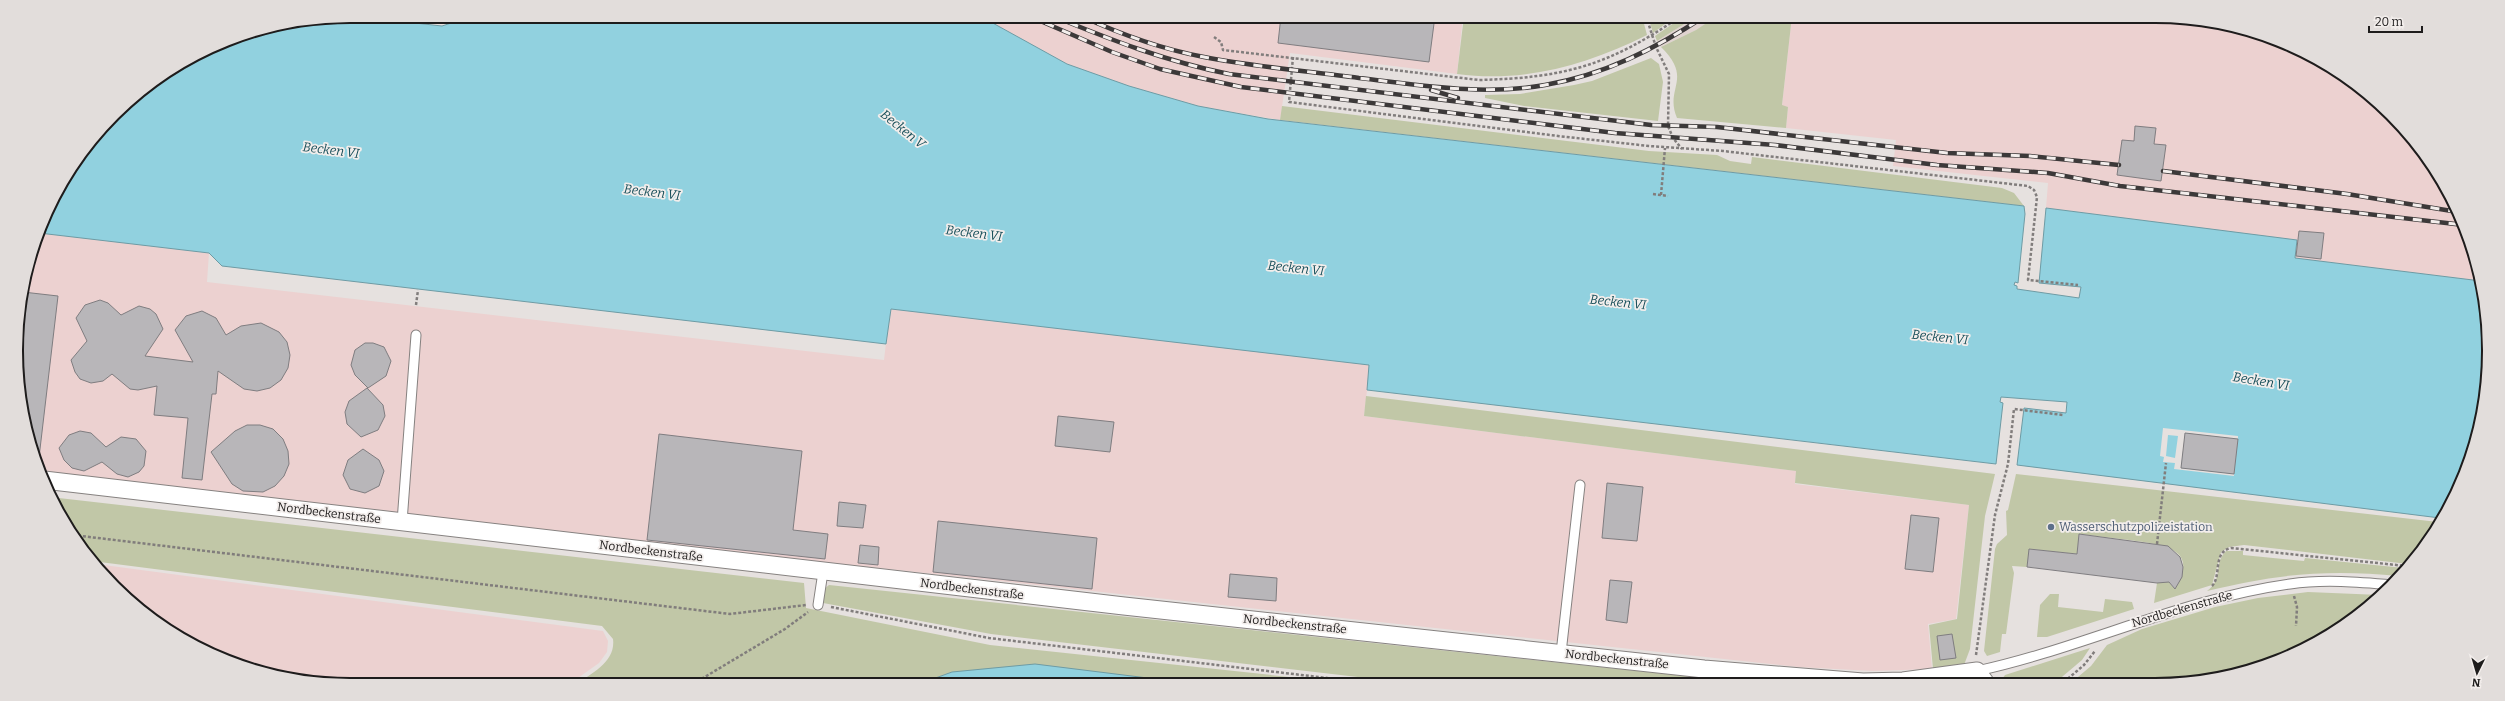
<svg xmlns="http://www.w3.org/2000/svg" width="2505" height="701" font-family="Bitter,serif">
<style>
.built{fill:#e0d3cf}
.industrial{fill:#ecd1d0}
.green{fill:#c1c7a7}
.water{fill:#91d1df;stroke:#6e9ba4}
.pier{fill:#e6e1df;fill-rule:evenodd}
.building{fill:#b8b6b9;stroke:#7f7d80}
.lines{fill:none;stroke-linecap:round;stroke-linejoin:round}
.service-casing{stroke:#868280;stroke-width:11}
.minor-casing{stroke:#868280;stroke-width:19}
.path{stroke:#817d7c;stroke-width:2.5;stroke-dasharray:3 2;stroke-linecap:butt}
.service{stroke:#fff;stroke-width:9}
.minor{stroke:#fff;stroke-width:17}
.rail-casing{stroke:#3c3939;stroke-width:4.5}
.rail{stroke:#f3eeec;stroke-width:3;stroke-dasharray:9;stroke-linecap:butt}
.service-dot{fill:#5c6f8a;stroke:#f3eeec;stroke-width:1.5}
.labels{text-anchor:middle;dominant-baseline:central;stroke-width:3.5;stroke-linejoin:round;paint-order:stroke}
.street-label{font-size:12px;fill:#1e1c1c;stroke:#f3eeec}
.service-label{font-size:12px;fill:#4e5e75;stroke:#f3eeec;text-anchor:start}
.water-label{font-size:13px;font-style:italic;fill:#184f5a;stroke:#f3eeec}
.rim{fill:none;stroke:#1e1c1c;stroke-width:2}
</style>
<rect width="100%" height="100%" fill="#e6e1df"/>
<path class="built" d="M1697,16H1717L1696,30L1661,47L1657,41Z"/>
<g class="industrial">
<path d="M980,16H1463L1457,74L1290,53L1280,120L1198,106L1129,86L1067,64Z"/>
<path d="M1792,16H2154L2220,22L2282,41L2340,72L2391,114L2432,164L2463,222L2481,281L2295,258L2297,240L2046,208L2048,183L1893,166L1896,140L1786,128L1788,107L1782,106Z"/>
<path d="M39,233L209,253L207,282L884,360L890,309L1370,365L1364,416L1796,471L1795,484L1969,505L1956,619L1928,624L1932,669L1873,671L1798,667L404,517L40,472L27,437L17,328L27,264Z"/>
<path d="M96,564L603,631L608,641L607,652L599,663L568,685H351L285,679L223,660L165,629Z"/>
</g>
<g class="green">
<path d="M1464,16H1642L1647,35C1587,65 1524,83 1457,74Z"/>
<path d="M1648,16H1676L1653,33Z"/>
<path d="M1684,16H1697L1657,41L1655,36Z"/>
<path d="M1717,16H1792L1782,105L1788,107L1786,128L1677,118C1664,88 1694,79 1661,47L1696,30Z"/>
<path d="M1651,58L1659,64L1663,82L1658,121L1524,106L1485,98V95L1520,94L1574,85L1592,81Z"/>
<path d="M1282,106L1649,151L1717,155L1730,161L1751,164L1752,157L2002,188L2014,193L2024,206L1280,120Z"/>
<path d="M1366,396L1995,474L1985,516L1970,649L1964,665L1933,669L1929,625L1957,619L1969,505L1795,483L1796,471L1364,416Z"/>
<path d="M2016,474L2438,522L2408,564L2244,545L2229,547L2221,552L2212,585L2154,603L2157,583L2167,580L2174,588C2203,547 2157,544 2129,540C2112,538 2096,536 2079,534L2077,554L2030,549L2027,567L2012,566L2014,573L2006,634H2002L2000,652L1987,656L1984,651L1995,549L1997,544L2007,535L2006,511L2008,510Z"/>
<path d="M50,497L804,583L806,608L990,645L1346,683L1196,684L952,672L919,684L575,685C592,673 616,662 613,639L602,626L92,561L85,554Z"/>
<path d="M2226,551H2243V555L2304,561L2305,558L2404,568L2399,576C2328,569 2276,574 2207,591C2224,579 2213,564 2226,551Z"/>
<path d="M829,585L1703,678L1709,683H1409L991,634L823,603C821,596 823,589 829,585Z"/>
<path d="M2308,592L2380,595L2302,651L2198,682H2072L2091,666L2107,645L2142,629L2215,607L2258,598Z"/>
<path d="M2050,594H2059L2058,607L2103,612L2105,599L2132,602L2134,609L2047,637H2037L2040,605Z"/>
<path d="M2090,648L2082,660L2056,682H2000L2005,675Z"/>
</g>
<g class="water">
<path d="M351,16L442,26L473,16H980L1067,64L1129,86L1198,106L1268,119L2024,206L2025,214L2018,283L2015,282L2014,285L2017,286V289L2079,298L2081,287L2039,283L2046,208L2297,240L2295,258L2481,281L2489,350L2483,416L2454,499L2440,518L2017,465L2024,408L2066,413L2067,402L2001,397L2000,402L2003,403L1996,464L1367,390L1369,365L891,309L886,344L222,266L209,253L39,233L51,202L85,147L130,99L223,41L285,22Z"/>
<path d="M1035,664L1196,684H919L952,672Z"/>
</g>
<path class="pier" d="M2163,428L2238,436V439L2185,433L2184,448L2236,454V458L2183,452L2181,468L2234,474V476L2174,469L2175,463L2163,462L2164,457L2160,456ZM2168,435L2178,436L2175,458L2166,456Z"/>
<g class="building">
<path d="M1281,16H1435L1429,62L1278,43Z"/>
<path d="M2135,126L2156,128L2154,144L2166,145L2161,181L2117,175L2122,140L2134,141Z"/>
<path d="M2299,231L2324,233L2321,259L2296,256Z"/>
<path d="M23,292L58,296L38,466L27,437L17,328Z"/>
<path d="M100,300L108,303L121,315L139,306L150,309L156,314L163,329L145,356L193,362L175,330L186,316L202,311L216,318L226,335L241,326L261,323L279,332L287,342L290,355L288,368L281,380L270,388L257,391L244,389L218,371L216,394H212L202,480L182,478L188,418L154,415L157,386L138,390L130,389L112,374L103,381L91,383L80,379L75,372L71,360L87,341L76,318L85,305Z"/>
<path d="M365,343H373L384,347L391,361L386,376L368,388L355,375L351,365L355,350Z"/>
<path d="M367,388L383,405L385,416L378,430L361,437L347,424L345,412L349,401Z"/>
<path d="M1058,416L1114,422L1110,452L1055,446Z"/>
<path d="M247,425H260L273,429L283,439L288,451L289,464L284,476L275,486L263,492L243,491L232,484L211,452L235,431Z"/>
<path d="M80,431L91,433L106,447L121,437L136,439L146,451L144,466L139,472L128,477L117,474L102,462L84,471L72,468L64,460L59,448L69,435Z"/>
<path d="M2185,433L2238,439L2234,474L2181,468Z"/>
<path d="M659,434L802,451L793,530L828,534L825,559L647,540Z"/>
<path d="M363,449L379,460L384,471L379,486L365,493L350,489L343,475L348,460Z"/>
<path d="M1607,483L1643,487L1637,541L1602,538Z"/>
<path d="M839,502L866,505L863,528L837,526Z"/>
<path d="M1911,515L1939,518L1933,572L1905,569Z"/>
<path d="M938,521L1097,538L1092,589L933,572Z"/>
<path d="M2079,534L2168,546L2180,557L2183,567L2182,577L2175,589L2169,582L2157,583L2027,567L2029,549L2077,554Z"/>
<path d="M860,545L879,547L878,565L858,563Z"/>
<path d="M1230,574L1277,578L1276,601L1228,597Z"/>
<path d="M1610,580L1632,582L1627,623L1606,620Z"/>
<path d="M1952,634L1956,658L1940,660L1937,636Z"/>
</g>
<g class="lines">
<defs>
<g id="service">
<path d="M402,522L416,335"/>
<path d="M818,605L823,572"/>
<path d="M1561,653L1580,485"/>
<path d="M1977,671C2083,648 2181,599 2290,584C2323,579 2359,582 2393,585"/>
</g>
<path id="minor" d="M44,480L1124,606L1704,669L1863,682L1903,681L1977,671L1985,682"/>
</defs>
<use href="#service" class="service-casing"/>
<use href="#minor" class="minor-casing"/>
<g class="path">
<path d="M1646,16L1656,47L1669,74L1668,126L1673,138L1682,149"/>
<path d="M1214,37L1221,42L1223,50L1479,80C1565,78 1610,65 1681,16"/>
<path d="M1293,57L1289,102L1558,136L1649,146L1723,151L2028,186L2034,190L2037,197L2028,280L2078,285"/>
<path d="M1653,194L1668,196"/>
<path d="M1661,195L1665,148"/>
<path d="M416,305L418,290"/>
<path d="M73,535L730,614L806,605"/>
<path d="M2157,544L2166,463"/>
<path d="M2212,586C2222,576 2212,552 2231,548L2406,566"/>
<path d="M2294,596L2297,607L2296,626"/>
<path d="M831,607L989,638L1369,683"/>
<path d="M1976,655L1995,515L2008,464L2014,409L2063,415"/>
<path d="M2064,682L2084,665L2095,651"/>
<path d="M693,684L785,629L808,612"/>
</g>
<use href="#service" class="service"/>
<use href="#minor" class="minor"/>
<defs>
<g id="rail">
<path d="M1029,16L1112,52L1160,69L1241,87L1615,133L1775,145L1937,165L2048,173L2120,186L2464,225"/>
<path d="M1053,16C1111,40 1168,62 1229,74L1651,125L1717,127L1947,153L2030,156L2119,165"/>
<path d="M1081,16C1120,34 1161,49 1204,57C1255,67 1308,71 1359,78C1420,85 1483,96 1545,85C1604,75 1655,49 1705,16"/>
<path d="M1431,90L1458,98"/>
<path d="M2163,171L2347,194L2458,212"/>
</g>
</defs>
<use href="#rail" class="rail-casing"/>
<use href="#rail" class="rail"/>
</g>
<circle class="service-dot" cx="2051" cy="527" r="4"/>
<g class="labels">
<g class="street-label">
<text transform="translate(329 513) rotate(7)">Nordbeckenstraße</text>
<text transform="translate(651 551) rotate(7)">Nordbeckenstraße</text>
<text transform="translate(972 589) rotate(7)">Nordbeckenstraße</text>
<text transform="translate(2182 609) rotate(-16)">Nordbeckenstraße</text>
<text transform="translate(1295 624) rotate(6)">Nordbeckenstraße</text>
<text transform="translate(1617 659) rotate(6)">Nordbeckenstraße</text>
</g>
<g class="service-label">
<text x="2059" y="527">Wasserschutzpolizeistation</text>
</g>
<g class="water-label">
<text transform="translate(903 129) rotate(39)">Becken V</text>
<text transform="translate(331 150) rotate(7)">Becken VI</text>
<text transform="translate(652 192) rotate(7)">Becken VI</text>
<text transform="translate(974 233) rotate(7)">Becken VI</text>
<text transform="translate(1296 268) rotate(6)">Becken VI</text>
<text transform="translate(1618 302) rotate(6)">Becken VI</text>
<text transform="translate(1940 337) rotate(6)">Becken VI</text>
<text transform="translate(2261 381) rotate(9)">Becken VI</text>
</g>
</g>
<path d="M0 0H2505V701H0ZM350 23H2155A327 327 0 0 1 2482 350V351A327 327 0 0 1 2155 678H350A327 327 0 0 1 23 351V350A327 327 0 0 1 350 23Z" fill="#e2dddb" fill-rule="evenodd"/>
<path class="rim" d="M350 23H2155A327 327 0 0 1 2482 350V351A327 327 0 0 1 2155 678H350A327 327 0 0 1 23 351V350A327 327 0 0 1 350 23Z"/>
<g transform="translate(2477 673) rotate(185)" stroke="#f3eeec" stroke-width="3" paint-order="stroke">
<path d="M0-3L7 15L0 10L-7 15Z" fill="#1e1c1c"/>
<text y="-6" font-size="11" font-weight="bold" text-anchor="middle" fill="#1e1c1c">N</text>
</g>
<path d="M2369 26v6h53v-6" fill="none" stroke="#1e1c1c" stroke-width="2"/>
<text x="2375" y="26" font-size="12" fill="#1e1c1c" stroke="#f3eeec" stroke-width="3" paint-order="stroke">20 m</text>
</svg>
